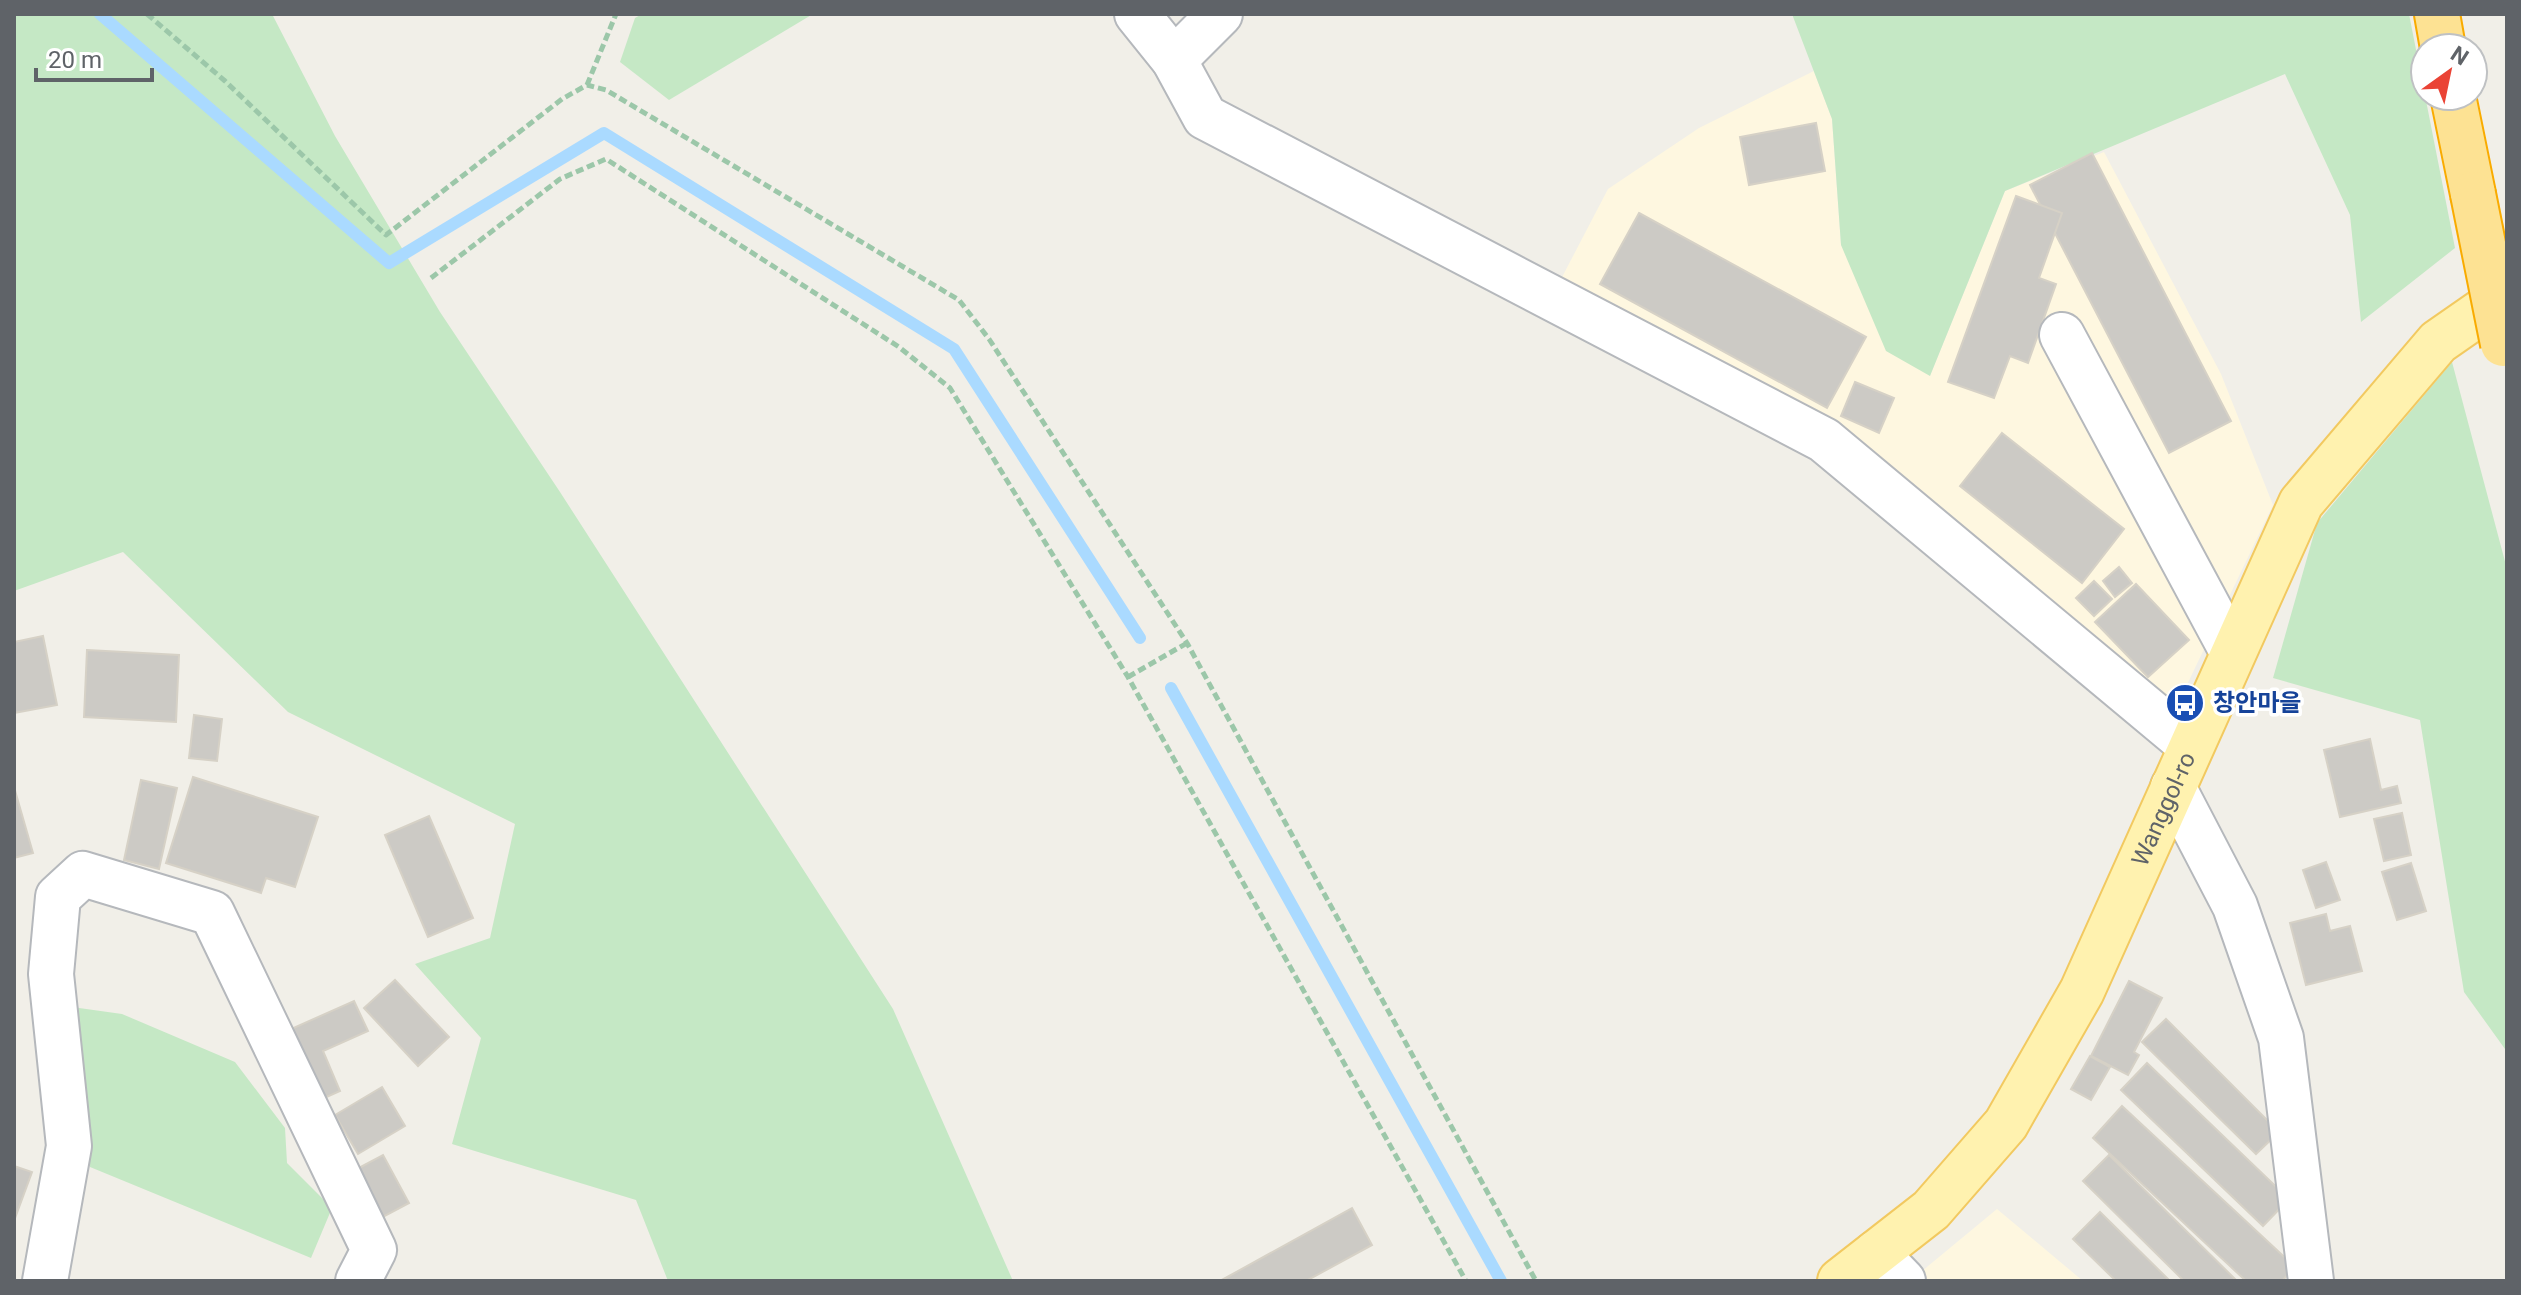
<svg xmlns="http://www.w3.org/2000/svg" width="2521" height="1295" font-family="Roboto,'Noto Sans KR',sans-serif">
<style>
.commercial{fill:#fef7e0}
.green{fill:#c5e8c5}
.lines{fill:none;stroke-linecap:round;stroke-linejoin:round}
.stream{stroke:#aadaff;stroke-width:12}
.building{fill:#cccac5;stroke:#d6d1c6;stroke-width:2}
.minor-casing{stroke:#b5b8bc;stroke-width:48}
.major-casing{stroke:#f2c960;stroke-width:48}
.highway-casing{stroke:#f9ab00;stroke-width:48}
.path{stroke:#9cc7a9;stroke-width:5;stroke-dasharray:8 4;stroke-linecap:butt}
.minor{stroke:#fff;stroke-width:44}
.major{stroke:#fff2af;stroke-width:44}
.highway{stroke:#fde293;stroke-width:44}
.highway-bridge-casing{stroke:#f9ab00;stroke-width:48;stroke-linecap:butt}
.highway-bridge{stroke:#fde293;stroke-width:44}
.labels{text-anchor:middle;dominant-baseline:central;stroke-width:7;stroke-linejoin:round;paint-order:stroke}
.transit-label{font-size:24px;font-weight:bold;fill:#164399;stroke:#fff;text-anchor:start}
.street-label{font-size:24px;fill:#5f6368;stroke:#fff}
</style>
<rect width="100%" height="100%" fill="#f1efe8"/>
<g class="commercial">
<path d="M1814,71L1832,119L1841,245L1930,376L2005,191L2104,152L2221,374L2273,505L2172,716L2015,571L1560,281L1608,189L1699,128Z"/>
<path d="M1997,1209L2083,1281H1910Z"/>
</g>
<g class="green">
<path d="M14,14H272L335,136L440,312L560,492L893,1009L1013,1281H668L636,1200L452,1144L481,1038L415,964L490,938L515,824L288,712L123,552L14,591Z"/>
<path d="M642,14H813L669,100L620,62L635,18Z"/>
<path d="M1792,14H2409L2455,248L2361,322L2350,215L2285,74L2005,191L1930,376L1886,351L1841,245L1832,119Z"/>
<path d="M2452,362L2507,569V1046L2505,1049L2464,992L2420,720L2273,678L2317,523Z"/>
<path d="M72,1007L122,1014L235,1062L285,1128L287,1163L332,1208L311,1258L90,1167Z"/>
</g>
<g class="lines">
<g class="stream">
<path d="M100,14L389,263L604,133L954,349L1140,638"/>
<path d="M1171,688L1501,1281"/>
</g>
</g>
<g class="building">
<path d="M1816,123L1825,171L1749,185L1740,137Z"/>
<path d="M2092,153L2231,421L2169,453L2030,185Z"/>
<path d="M2016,196L2062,213L2039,278L2056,284L2028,363L2010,356L1994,398L1948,382Z"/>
<path d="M1639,213L1866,337L1827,408L1600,284Z"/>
<path d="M1855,382L1894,398L1879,433L1841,416Z"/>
<path d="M2002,433L2124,529L2082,583L1960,486Z"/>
<path d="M2119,567L2132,583L2115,597L2103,581Z"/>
<path d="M2094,581L2112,599L2094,616L2076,598Z"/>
<path d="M2136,584L2189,640L2148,677L2095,622Z"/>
<path d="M43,636L57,705L14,713V642Z"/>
<path d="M87,650L179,655L176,722L84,717Z"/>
<path d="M194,715L222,719L217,761L189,758Z"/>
<path d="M2370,739L2381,790L2397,786L2401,803L2340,817L2324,750Z"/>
<path d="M193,777L318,817L295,887L266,878L261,893L166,863Z"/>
<path d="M141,780L177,788L159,869L124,860Z"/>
<path d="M14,787L33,853L14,858Z"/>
<path d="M2402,813L2411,855L2384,861L2374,819Z"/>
<path d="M429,816L473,918L428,937L385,835Z"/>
<path d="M2326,862L2340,900L2316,908L2303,870Z"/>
<path d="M2411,863L2426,911L2397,920L2382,872Z"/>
<path d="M2326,914L2330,931L2350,926L2362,971L2306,985L2290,923Z"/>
<path d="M395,980L449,1037L418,1066L364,1008Z"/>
<path d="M2129,981L2162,998L2134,1052L2139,1055L2128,1075L2091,1056Z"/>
<path d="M354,1001L368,1031L323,1051L340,1091L320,1100L289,1030Z"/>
<path d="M2166,1019L2279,1132L2256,1154L2142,1042Z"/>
<path d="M2090,1056L2110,1067L2091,1100L2071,1089Z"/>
<path d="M2147,1063L2289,1199L2263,1226L2121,1090Z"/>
<path d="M382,1087L405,1126L358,1154L335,1115Z"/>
<path d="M2122,1106L2295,1267L2282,1281H2246L2093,1138Z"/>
<path d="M383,1155L409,1203L381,1218L355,1170Z"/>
<path d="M2109,1155L2237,1281H2184L2083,1181Z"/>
<path d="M14,1166L32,1172L14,1221Z"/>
<path d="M1352,1208L1372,1245L1306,1281H1220Z"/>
<path d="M2100,1212L2170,1281H2116L2073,1239Z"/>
</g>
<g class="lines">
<defs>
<g id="minor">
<path d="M1137,14L1174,60L1205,117L1824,440L2191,746"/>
<path d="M1174,60L1220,14"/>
<path d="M2062,335L2233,653"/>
<path d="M2173,787L2235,906L2281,1038L2311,1281"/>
<path d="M1876,1253L1903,1281"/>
<path d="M45,1281L69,1146L51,974L58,897L83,874L212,913L374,1250L358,1281"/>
</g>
<g id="major">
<path id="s1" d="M1840,1281L1931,1210L2006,1124L2082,991L2301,503L2438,342L2507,294"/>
</g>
<g id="highway">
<path d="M2437,14L2443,48"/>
<path d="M2453,96L2473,194"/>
</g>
</defs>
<use href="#minor" class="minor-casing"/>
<use href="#major" class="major-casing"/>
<use href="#highway" class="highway-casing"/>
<g class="path">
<path d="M147,14L225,81L386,235L562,99L587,85L606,90L959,300L989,339L1187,643L1536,1281"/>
<path d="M587,85L616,14"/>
<path d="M431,278L560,179L606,159L899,347L950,388L1128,677L1466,1281"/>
<path d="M1128,677L1187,643"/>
</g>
<use href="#minor" class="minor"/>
<use href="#major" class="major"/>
<use href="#highway" class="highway"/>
<defs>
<path id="highway-bridge" d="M2473,194L2503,344"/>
</defs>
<use href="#highway-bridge" class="highway-bridge-casing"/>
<use href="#highway-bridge" class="highway-bridge"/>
</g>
<defs>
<symbol id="bus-disc" viewBox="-11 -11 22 22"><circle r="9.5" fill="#1a4fb4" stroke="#fff"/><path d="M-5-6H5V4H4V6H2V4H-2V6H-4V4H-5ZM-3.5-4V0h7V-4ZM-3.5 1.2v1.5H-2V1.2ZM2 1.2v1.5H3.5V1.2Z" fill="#fff"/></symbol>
</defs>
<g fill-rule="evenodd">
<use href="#bus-disc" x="2163" y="681" width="44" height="44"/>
</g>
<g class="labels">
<g class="transit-label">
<text x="2213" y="703">창안마을</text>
</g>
<g class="street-label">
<text stroke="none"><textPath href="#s1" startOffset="582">Wanggol-ro</textPath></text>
</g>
</g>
<rect width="2521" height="1295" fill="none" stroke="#5f6368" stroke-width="32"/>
<g transform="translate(2449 72) rotate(33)"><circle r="38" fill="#ffffff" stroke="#bfc1c3" stroke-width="2"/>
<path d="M0-6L14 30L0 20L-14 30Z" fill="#ea4335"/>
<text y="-12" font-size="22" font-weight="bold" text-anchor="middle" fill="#5f6368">N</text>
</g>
<path d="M36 68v12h116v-12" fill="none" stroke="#5f6368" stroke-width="4"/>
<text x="48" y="68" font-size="24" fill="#5f6368" stroke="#ffffff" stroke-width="6" paint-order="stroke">20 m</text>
</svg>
